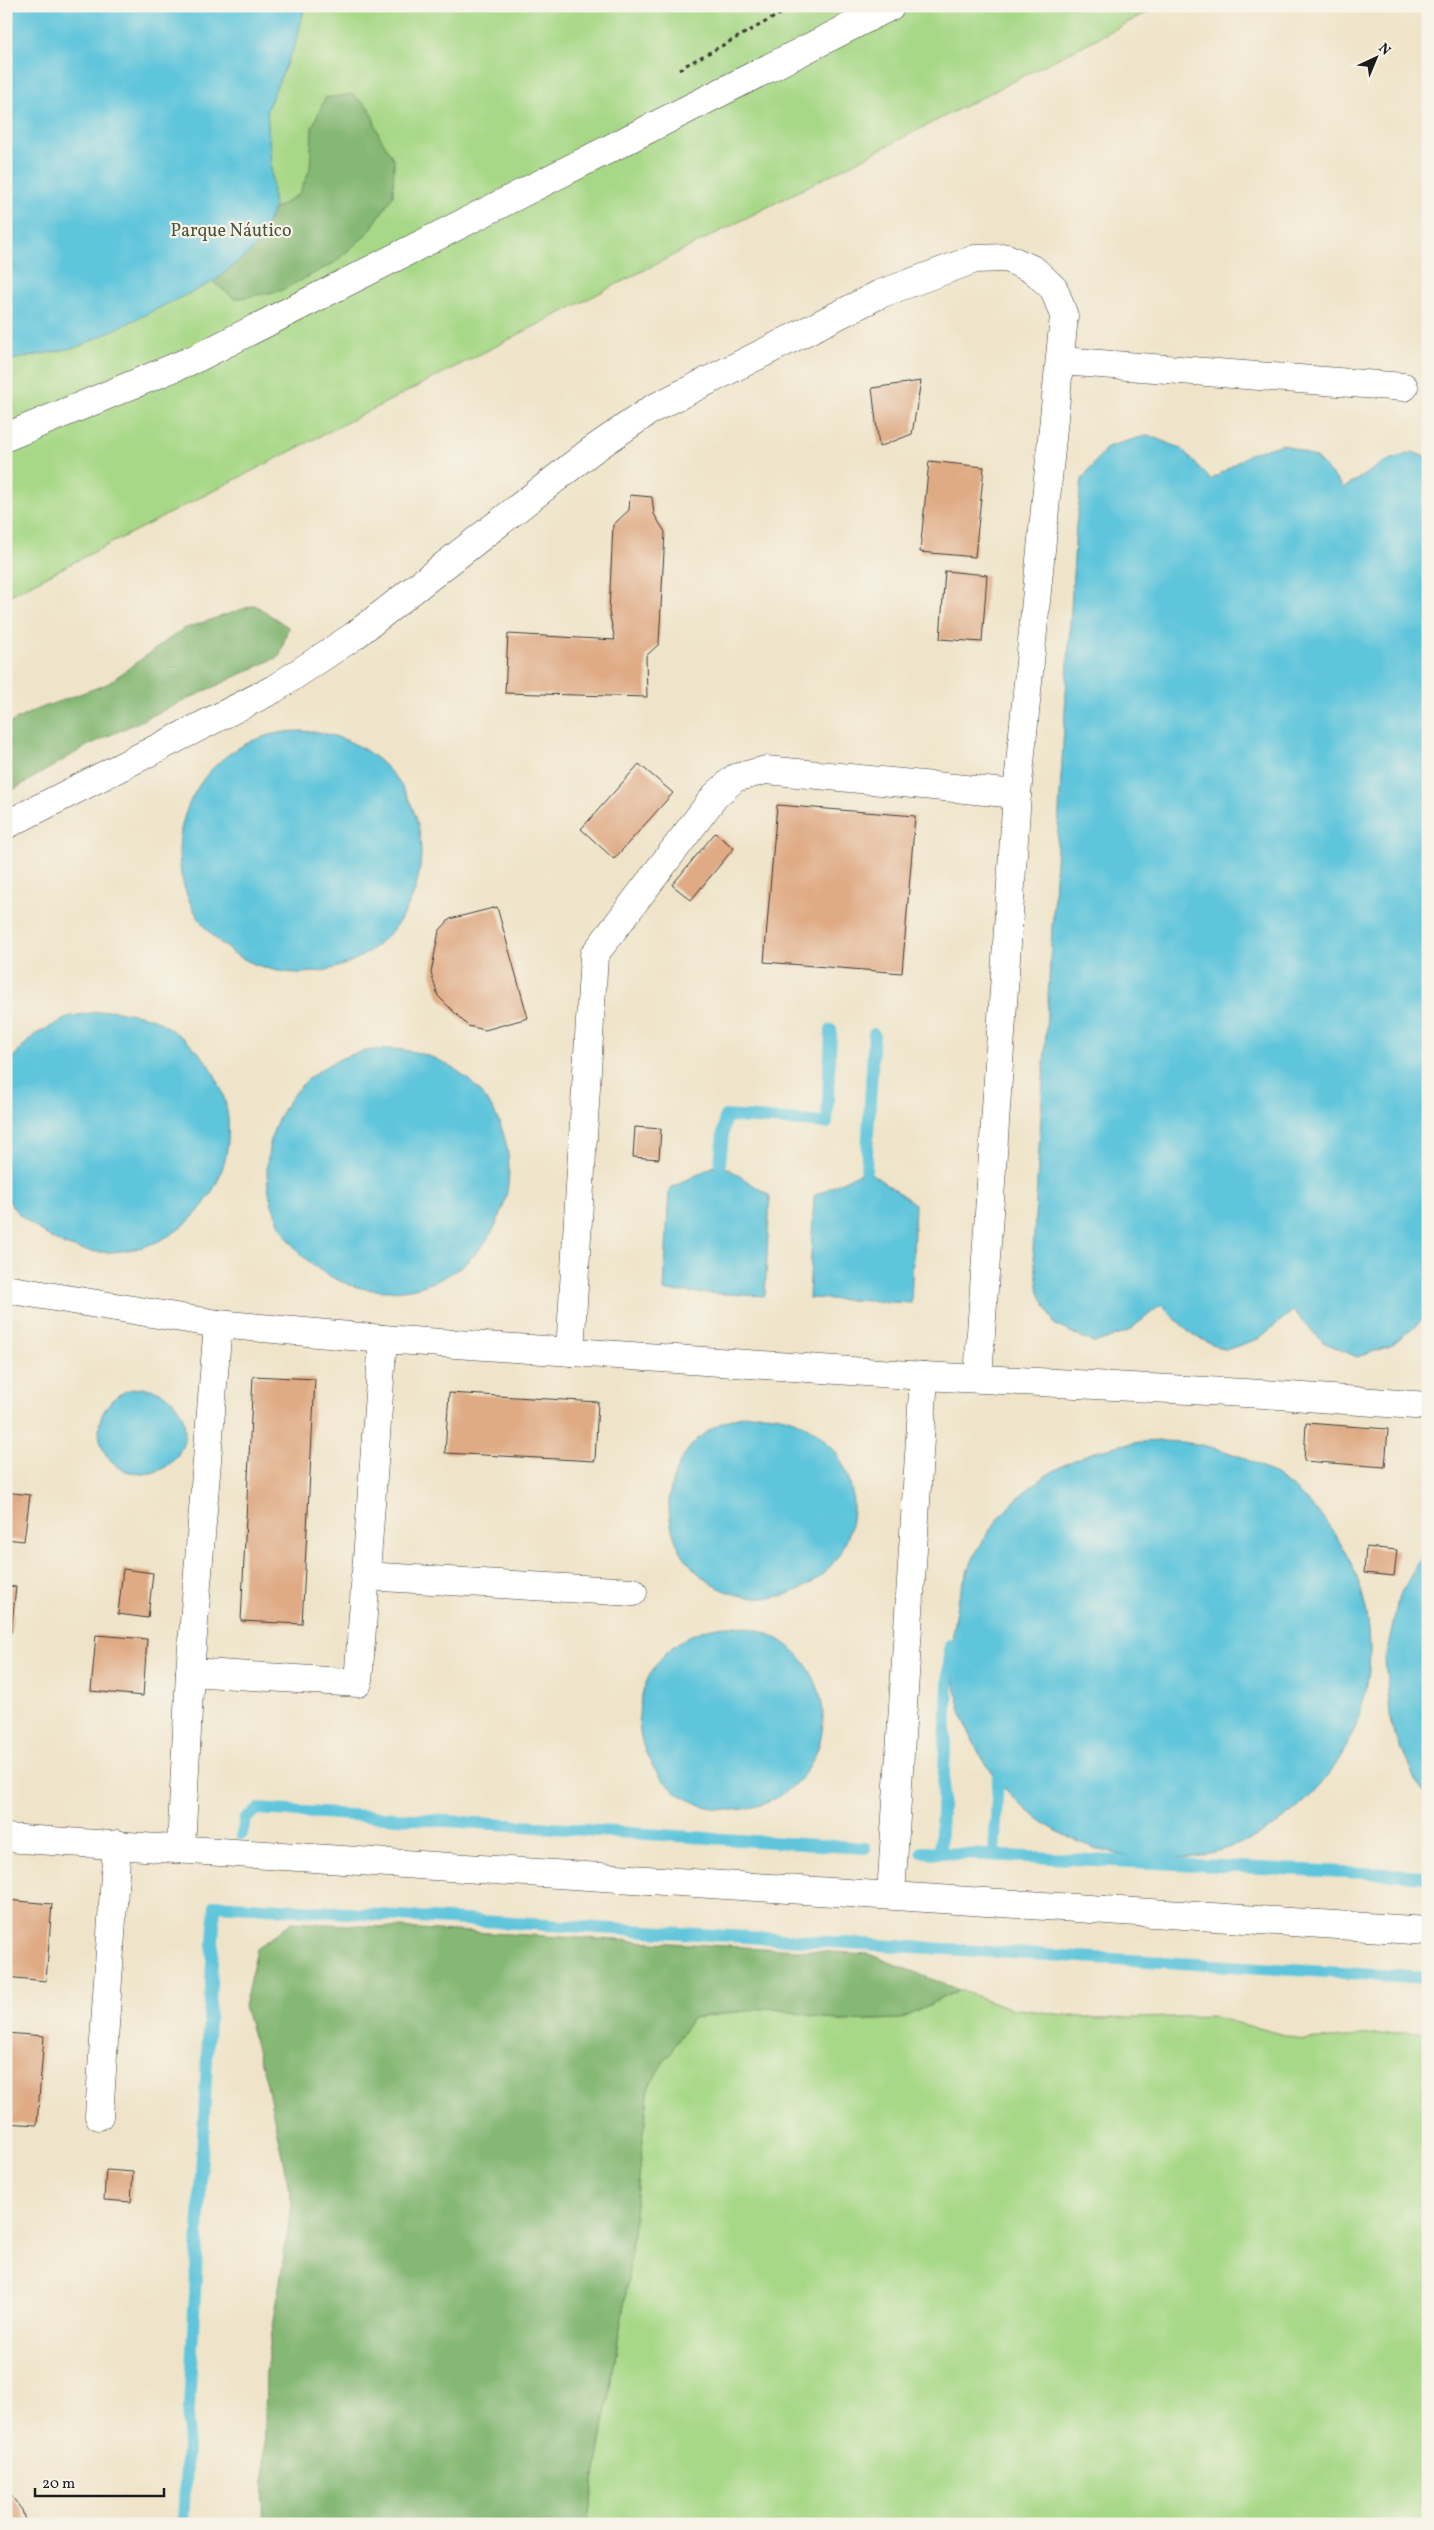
<svg xmlns="http://www.w3.org/2000/svg" width="1434" height="2530" font-family="Vollkorn,serif">
<style>
.green{fill:#a7d887;stroke:#627a52}
.forest{fill:#85b874;stroke:#506a48}
.water{fill:#5ec5db;stroke:#3d707c}
.lines{fill:none;stroke-linecap:round;stroke-linejoin:round}
.stream{stroke:#5ec5db;stroke-width:12}
.building{fill:#dfaa84}
.minor-casing{stroke:#3c3a36;stroke-width:29}
.path{stroke:#3c3a36;stroke-width:3;stroke-dasharray:4 4;stroke-linecap:butt}
.minor{stroke:#fff;stroke-width:28}
.labels{text-anchor:middle;dominant-baseline:central;stroke-width:4.5;stroke-linejoin:round;paint-order:stroke}
.park-label{font-size:18px;fill:#46543c;stroke:#f7f3e8}
</style>
<rect width="100%" height="100%" fill="#f7f3e8"/>
<filter id="ink" filterUnits="userSpaceOnUse"><feTurbulence type="fractalNoise" baseFrequency=".02" numOctaves="2"/><feDisplacementMap in="SourceGraphic" scale="10" xChannelSelector="R" yChannelSelector="G"/><feConvolveMatrix kernelMatrix="1 2 1 2 8 2 1 2 1" color-interpolation-filters="sRGB"/></filter>
<filter id="wash" filterUnits="userSpaceOnUse"><feTurbulence type="fractalNoise" baseFrequency=".0096" numOctaves="4" result="noise"/><feDisplacementMap in="SourceGraphic" scale="20" xChannelSelector="R" yChannelSelector="G"/><feGaussianBlur stdDeviation="1.12" result="paint"/><feColorMatrix in="noise" values="0 0 0 0 0 0 0 0 0 0 0 0 0 0 0 0 0 1.4 0 .05"/><feComposite in="paint" operator="in"/></filter>
<g filter="url(#wash)">
<rect width="100%" height="100%" fill="#efe4c9"/>
<g class="green">
<path d="M6,6H1160L6,597Z"/>
<path d="M959,1990L1010,2008L1097,2019L1210,2016L1304,2040L1428,2031V2524H587L627,2287L649,2085L692,2018L769,2008L841,2021L901,2019Z"/>
</g>
<g class="forest">
<path d="M352,94L370,109L379,135L394,160L393,196L368,233L334,263L280,291L235,299L213,282L254,249L274,209L299,194L310,169L312,128L325,98Z"/>
<path d="M255,605L288,627L280,656L87,746L6,794V725L33,711L107,684L183,629Z"/>
<path d="M292,1922L869,1954L959,1990L901,2019L841,2021L769,2008L692,2018L649,2085L627,2287L587,2524H263L266,2371L292,2204L266,2080L244,2006L257,1949Z"/>
</g>
<g class="water">
<path d="M6,6H305L296,42L267,109L274,209L254,249L213,282L78,347L6,361Z"/>
<path d="M1148,435L1182,449L1211,480L1249,454L1283,444L1316,458L1344,488L1384,462L1413,452L1428,458V1320L1425,1318L1390,1346L1357,1357L1323,1342L1293,1311L1258,1339L1226,1350L1192,1335L1161,1305L1127,1332L1094,1343L1055,1325L1039,1293L1033,1250L1076,525L1082,479L1107,447Z"/>
<circle cx="300" cy="852" r="121"/>
<path d="M112,1010C125,1013 141,1014 153,1019C160,1021 166,1027 173,1031C274,1095 228,1250 109,1252C89,1253 65,1248 48,1236C35,1227 10,1211 6,1194C4,1183 6,1168 6,1156C6,1126 6,1095 6,1065L34,1035L71,1016Z"/>
<circle cx="388" cy="1170" r="121"/>
<path d="M720,1163L770,1196L765,1296L664,1291L669,1189Z"/>
<path d="M866,1170L915,1204L911,1303L809,1298L814,1196Z"/>
<circle cx="142" cy="1431" r="43"/>
<circle cx="761" cy="1506" r="92"/>
<circle cx="1161" cy="1650" r="209"/>
<path d="M1428,1546V1798L1418,1786L1391,1726L1385,1660L1399,1596Z"/>
<circle cx="731" cy="1718" r="92"/>
</g>
<g class="lines">
<g class="stream">
<path d="M720,1163L725,1116L827,1123L831,1030"/>
<path d="M866,1170L874,1034"/>
<path d="M242,1834L245,1819L258,1809L865,1848"/>
<path d="M922,1852L1428,1876"/>
<path d="M940,1853L950,1645"/>
<path d="M994,1855L998,1780"/>
<path d="M183,2524L215,1905L1428,1978"/>
</g>
</g>
<g id="blocks">
<g class="building">
<path d="M921,381L912,434L879,447L872,388Z"/>
<path d="M929,461L984,467L975,557L920,552Z"/>
<path d="M630,495L652,497L654,514L665,532L659,644L646,656L647,697L505,693L508,634L615,640L609,612L613,525L629,510Z"/>
<path d="M945,571L987,575L982,642L940,639Z"/>
<path d="M639,764L673,793L614,859L581,829Z"/>
<path d="M777,805L915,816L902,973L764,962Z"/>
<path d="M715,833L734,848L691,900L672,885Z"/>
<path d="M497,907L528,1018L485,1030L468,1026L438,996L431,973L439,931L450,919Z"/>
<path d="M635,1127L661,1129L659,1159L633,1157Z"/>
<path d="M253,1376L315,1379L302,1624L241,1621Z"/>
<path d="M449,1393L598,1402L595,1461L445,1453Z"/>
<path d="M1306,1423L1388,1429L1385,1467L1304,1461Z"/>
<path d="M6,1492L30,1495L24,1541L6,1539Z"/>
<path d="M1366,1547L1397,1550L1394,1576L1364,1573Z"/>
<path d="M123,1569L153,1573L148,1618L118,1614Z"/>
<path d="M6,1586L16,1587L11,1633L6,1632Z"/>
<path d="M96,1635L147,1639L143,1696L91,1691Z"/>
<path d="M6,1714H12L8,1777H6Z"/>
<path d="M6,1900L52,1904L46,1981L6,1977Z"/>
<path d="M6,2033L44,2036L37,2125L6,2123Z"/>
<path d="M106,2170L133,2172L131,2202L104,2200Z"/>
<path d="M6,2489L22,2510L26,2524H6Z"/>
</g>
</g>
</g>
<g filter="url(#ink)">
<use href="#blocks" fill-opacity="0" stroke="#3c3a36" stroke-width="1"/>
<g class="lines">
<defs>
<g id="minor">
<path d="M1061,361L1404,387"/>
<path d="M6,437L197,358L891,6"/>
<path d="M6,825L274,689L354,636L591,451L652,409L880,294L975,259L1007,258L1034,270L1054,289L1064,316L1017,794L978,1378"/>
<path d="M6,1289L218,1324L383,1339L924,1376L1263,1394L1428,1406"/>
<path d="M570,1352L594,955L715,796L735,778L766,770L1017,794"/>
<path d="M365,1576L633,1592"/>
<path d="M190,1672L358,1683L383,1339"/>
<path d="M6,1838L1428,1931"/>
<path d="M181,1848L190,1672L218,1324"/>
<path d="M891,1895L924,1376"/>
<path d="M99,2116L117,1844"/>
</g>
</defs>
<use href="#minor" class="minor-casing"/>
<path class="path" d="M679,69L795,6"/>
<use href="#minor" class="minor"/>
</g>
</g>
<g class="labels">
<g class="park-label">
<text x="231" y="231">Parque Náutico</text>
</g>
</g>
<rect width="1434" height="2530" fill="none" stroke="#f7f3e8" stroke-width="25"/>
<g transform="translate(1376 58) rotate(44)" stroke="#f7f3e8" stroke-width="4" paint-order="stroke">
<path d="M0-4L9 19L0 12L-9 19Z" fill="#1c1c1c"/>
<text y="-8" font-size="14" font-weight="bold" text-anchor="middle" fill="#1c1c1c">N</text>
</g>
<path d="M35 2488v8h129v-8" fill="none" stroke="#1c1c1c" stroke-width="2.5"/>
<text x="42" y="2488" font-size="15" fill="#1c1c1c" stroke="#f7f3e8" stroke-width="4" paint-order="stroke">20 m</text>
</svg>
